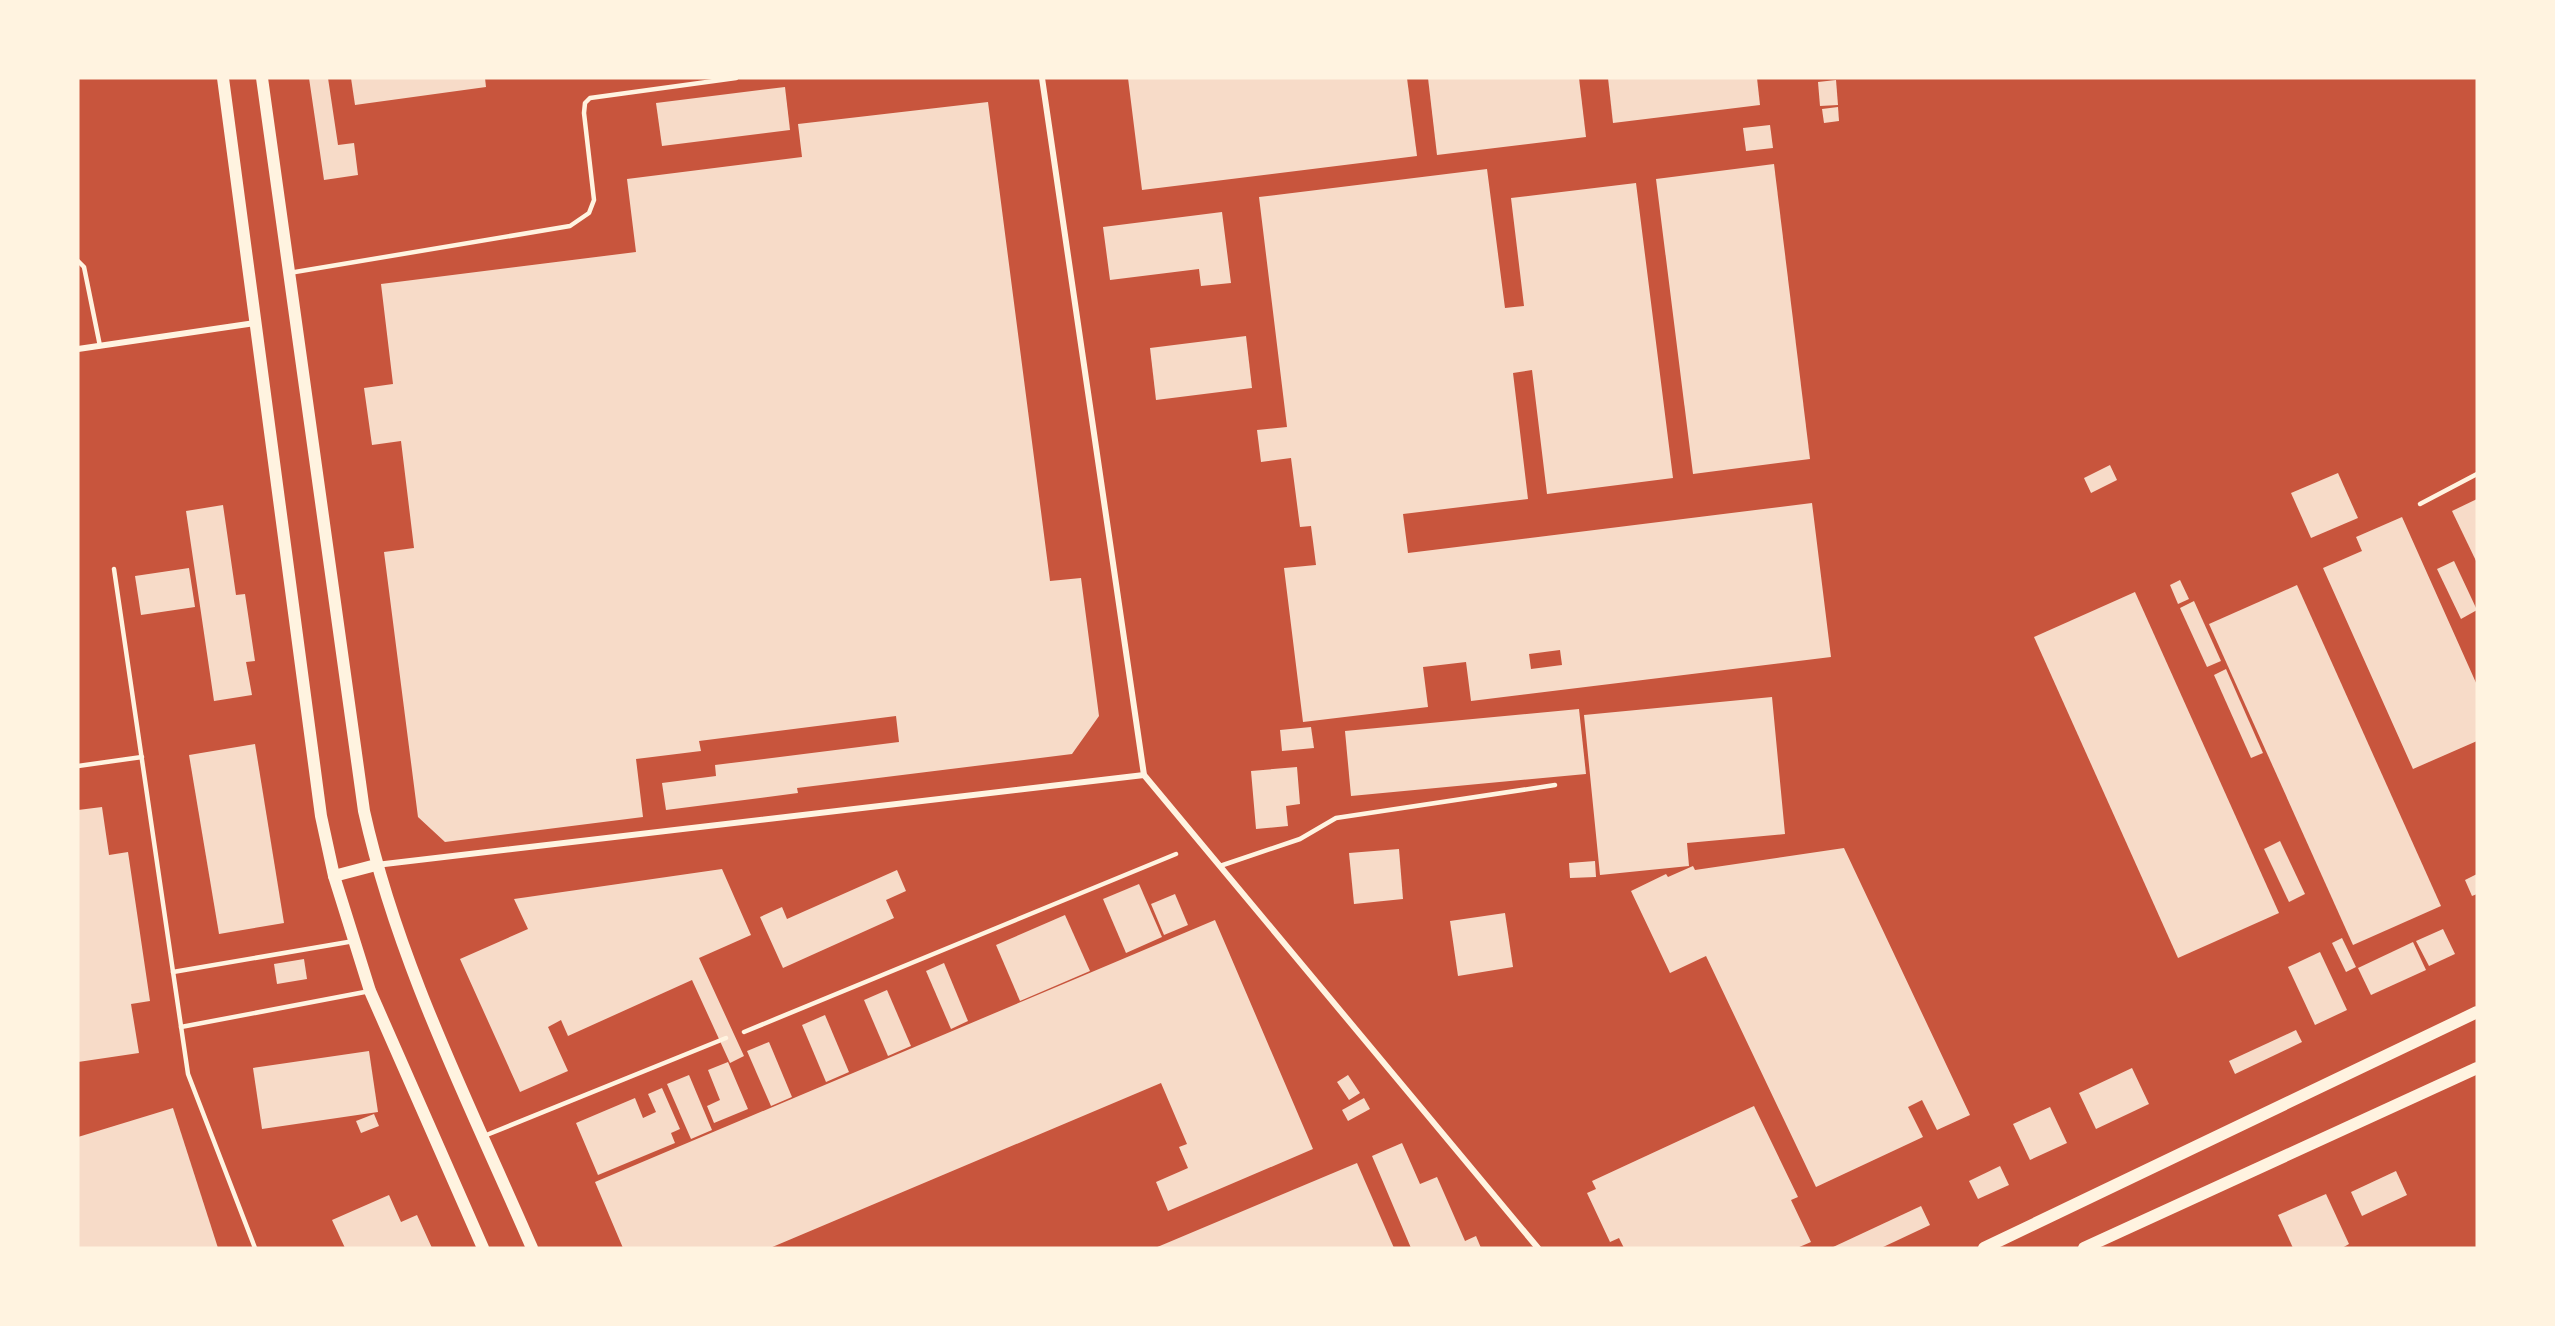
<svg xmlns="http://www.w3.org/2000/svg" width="2555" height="1326" font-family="Overpass,sans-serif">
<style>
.building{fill:#f7dbc8;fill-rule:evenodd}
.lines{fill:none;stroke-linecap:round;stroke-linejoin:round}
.service{stroke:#fff3e0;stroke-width:4.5}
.minor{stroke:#fff3e0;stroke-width:6}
.secondary{stroke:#fff3e0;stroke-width:12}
</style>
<rect width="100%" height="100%" fill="#c8553d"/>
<g class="building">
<path d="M309,78H328L338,145L354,143L358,175L324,180Z"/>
<path d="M351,78H485L486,87L355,105Z"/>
<path d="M1128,78H1407L1417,156L1142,190Z"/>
<path d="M1428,78H1579L1586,137L1437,155Z"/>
<path d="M1608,78H1757L1760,105L1613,123Z"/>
<path d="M1836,80L1838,105L1820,106L1818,82Z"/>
<path d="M785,87L790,130L662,146L656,103Z"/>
<path d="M988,102L1050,581L1081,578L1099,716L1072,754L797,788L798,793L666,810L662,783L716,776L715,765L899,742L896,716L699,741L701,751L636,759L643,817L445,842L418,817L384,552L414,548L401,441L372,445L364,388L393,384L381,284L636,252L627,179L802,157L798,124Z"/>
<path d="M1838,107L1839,121L1824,123L1822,109Z"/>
<path d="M1770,125L1773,148L1746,151L1743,128Z"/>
<path d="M1774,164L1810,459L1693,474L1656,179Z"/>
<path d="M1487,169L1505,308L1524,306L1511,198L1636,183L1673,478L1547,494L1532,370L1513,373L1528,499L1403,514L1408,553L1812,503L1831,657L1471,701L1466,662L1423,667L1428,707L1303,722L1284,568L1316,565L1311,526L1300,527L1291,458L1261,462L1257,430L1287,427L1259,197ZM1560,650L1562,665L1531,669L1529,654Z"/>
<path d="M1222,212L1231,283L1201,286L1199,269L1110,280L1103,227Z"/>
<path d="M1246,336L1252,388L1156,400L1150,348Z"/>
<path d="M2110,465L2117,480L2091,493L2084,478Z"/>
<path d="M2338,473L2358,518L2311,538L2291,493Z"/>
<path d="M2477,499V563L2452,511Z"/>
<path d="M223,505L236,595L245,594L255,661L246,662L252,695L214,701L186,511Z"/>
<path d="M2402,517L2477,685V741L2413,769L2323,568L2362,551L2356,537Z"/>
<path d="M2454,561L2477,610L2461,619L2437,569Z"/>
<path d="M189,568L195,607L141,615L135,576Z"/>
<path d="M2180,580L2189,599L2178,604L2170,585Z"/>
<path d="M2297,585L2441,906L2353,945L2209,624Z"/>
<path d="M2135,592L2279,913L2178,958L2034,637Z"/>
<path d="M2194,601L2221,661L2207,667L2180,608Z"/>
<path d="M2226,669L2263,753L2251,758L2214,675Z"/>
<path d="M1772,697L1785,834L1687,843L1689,866L1600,875L1584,715Z"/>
<path d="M1579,709L1586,774L1351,796L1345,731Z"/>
<path d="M1311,727L1314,748L1282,751L1280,730Z"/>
<path d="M255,744L284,923L219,934L189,755Z"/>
<path d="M1297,767L1300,804L1286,806L1288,826L1256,829L1251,771Z"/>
<path d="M102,807L109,855L128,852L150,1001L131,1004L139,1053L78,1062V810Z"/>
<path d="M2280,841L2305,894L2289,902L2264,849Z"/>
<path d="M1844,848L1970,1115L1937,1130L1922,1100L1908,1107L1923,1137L1816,1187L1706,956L1670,973L1631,891L1666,874L1668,877L1693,866L1695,870Z"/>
<path d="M1399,849L1403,899L1354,904L1349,853Z"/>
<path d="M1595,861L1596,877L1570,878L1569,863Z"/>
<path d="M722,869L751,935L699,958L744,1056L730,1063L692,980L568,1036L561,1020L548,1027L568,1071L520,1092L460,959L528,929L514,899Z"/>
<path d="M897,870L906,891L886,900L894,918L783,968L760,917L782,907L787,919Z"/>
<path d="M2477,874V894L2472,896L2465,880Z"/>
<path d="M1139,884L1162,937L1126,953L1103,899Z"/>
<path d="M1175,894L1188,925L1164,935L1151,904Z"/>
<path d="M1505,913L1513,967L1458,976L1450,921Z"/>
<path d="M1065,915L1090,971L1020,1001L996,945Z"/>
<path d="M1215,920L1313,1149L1168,1211L1156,1182L1188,1168L1179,1147L1187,1144L1161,1083L770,1248H623L595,1182Z"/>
<path d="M2443,929L2455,954L2429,966L2416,941Z"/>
<path d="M2342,938L2356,967L2346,972L2332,943Z"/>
<path d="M2413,942L2426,970L2371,995L2358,968Z"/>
<path d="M2320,952L2347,1010L2315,1025L2288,967Z"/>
<path d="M304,959L307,979L277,984L274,964Z"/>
<path d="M944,963L968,1021L951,1029L926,971Z"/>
<path d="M887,990L911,1046L888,1056L864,1000Z"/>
<path d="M825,1015L849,1072L826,1082L802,1025Z"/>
<path d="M2296,1030L2302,1042L2235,1074L2229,1061Z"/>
<path d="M769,1042L792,1097L771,1106L747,1051Z"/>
<path d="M369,1051L378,1112L262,1129L253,1068Z"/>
<path d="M728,1062L748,1109L714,1123L707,1106L720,1100L708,1070Z"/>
<path d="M2132,1068L2149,1104L2096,1129L2079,1093Z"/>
<path d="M689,1075L712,1130L691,1139L667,1084Z"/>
<path d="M1348,1075L1360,1093L1349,1100L1337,1082Z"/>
<path d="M662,1088L680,1129L671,1133L675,1143L598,1175L576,1123L635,1098L643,1118L656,1112L648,1094Z"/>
<path d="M1364,1098L1370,1109L1348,1121L1342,1110Z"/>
<path d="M1754,1106L1798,1197L1791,1200L1811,1242L1797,1248H1624L1619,1238L1610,1242L1587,1193L1596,1189L1592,1181Z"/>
<path d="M2050,1107L2067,1143L2030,1160L2013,1124Z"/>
<path d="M173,1108L218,1248H78V1137Z"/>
<path d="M374,1114L379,1126L361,1133L356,1121Z"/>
<path d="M1402,1143L1420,1184L1437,1177L1465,1241L1476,1236L1481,1248H1411L1372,1156Z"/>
<path d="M1357,1163L1394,1248H1155Z"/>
<path d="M2000,1166L2009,1185L1978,1199L1969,1181Z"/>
<path d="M2396,1171L2407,1195L2362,1216L2351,1192Z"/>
<path d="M2326,1194L2349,1244L2342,1248H2293L2278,1215Z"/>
<path d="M389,1195L401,1222L417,1215L432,1248H345L332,1220Z"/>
<path d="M1921,1206L1930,1225L1881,1248H1831Z"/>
</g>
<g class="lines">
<g class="service">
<path d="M78,261L84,267L100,346"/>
<path d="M289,273L570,226L589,213L594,200L584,113L585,103L590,98L736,78"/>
<path d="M2420,504L2477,474"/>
<path d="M114,569L188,1074L255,1248"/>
<path d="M78,766L142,757"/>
<path d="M1220,866L1300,839L1336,818L1555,785"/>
<path d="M173,972L354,941"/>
<path d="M181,1027L370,991"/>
<path d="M744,1032L1176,854"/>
<path d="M484,1136L726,1038"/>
</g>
<g class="minor">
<path d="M1042,78L1144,775L1538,1248"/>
<path d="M78,349L255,323"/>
<path d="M376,865L1144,775"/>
</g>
<g class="secondary">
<path d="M223,78L321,816L334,876L370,991L483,1248"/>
<path d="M262,78L364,811C398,964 470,1105 532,1248"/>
<path d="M334,876L376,865"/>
<path d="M1984,1248L2477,1012"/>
<path d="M2084,1248L2477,1068"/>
</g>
</g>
<rect width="2555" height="1326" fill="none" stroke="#fff3e0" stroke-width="159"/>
</svg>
